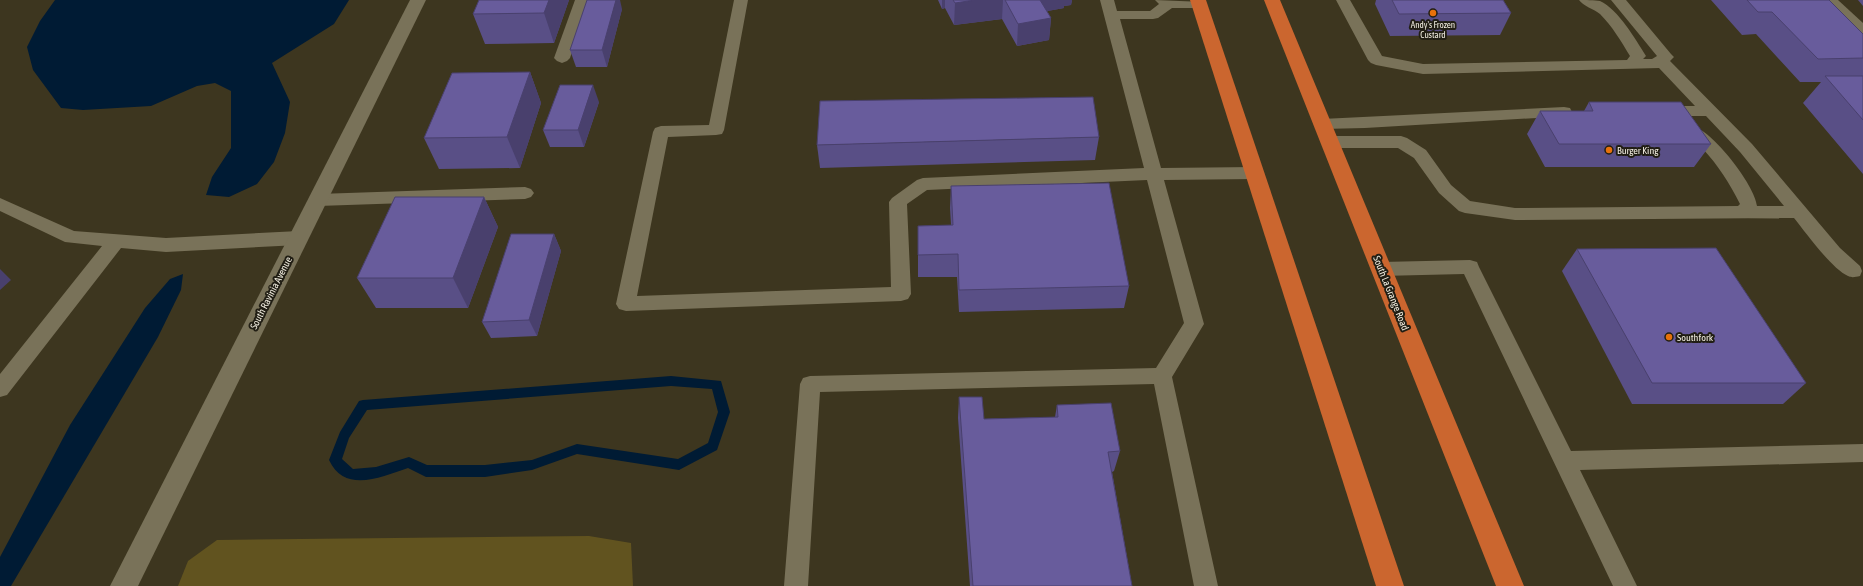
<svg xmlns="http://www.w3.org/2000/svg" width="1863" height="586" font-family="'Asap Condensed',sans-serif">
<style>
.green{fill:#61531f}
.water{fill:#001b34}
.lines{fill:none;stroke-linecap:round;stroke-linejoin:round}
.stream{fill:#001b34;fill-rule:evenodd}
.lane{fill:#797259;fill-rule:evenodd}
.secondary{fill:#797259;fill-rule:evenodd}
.highway{fill:#cb662f;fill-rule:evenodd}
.wall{fill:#594f86}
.shaded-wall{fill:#49406d}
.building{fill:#685c9c;stroke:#49406d}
.food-dot{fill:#e8710a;stroke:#211e14;stroke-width:1.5}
.labels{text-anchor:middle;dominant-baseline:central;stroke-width:4;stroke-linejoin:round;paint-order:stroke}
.far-poi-label{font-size:9px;fill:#f2eee1;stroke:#211e14}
.poi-label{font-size:10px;fill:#f2eee1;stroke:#211e14;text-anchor:start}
.street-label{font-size:10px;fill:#f2eee1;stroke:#211e14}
</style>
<rect width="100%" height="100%" fill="#3d361f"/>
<path class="green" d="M589,536L631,543L633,586H178L188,561L217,540Z"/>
<g class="water">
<path d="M55,0H349L334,24L272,63L290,102L285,133L274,162L257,184L229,197L206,195L212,177L231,148V91L215,83L197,86L151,106L83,110L61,108L33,70L27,47L40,21Z"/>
<path d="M183,274L181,290L158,337L11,586H0V557L70,425L145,308L170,279Z"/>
</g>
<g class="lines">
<path class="stream" d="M671,376L721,381L730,412L717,450L679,470L577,454L532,470L485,477H426L408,468C381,477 345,494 329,460L340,432L359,401L363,400ZM671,386L712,389L718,412L708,443L678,459L577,444L532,460L485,465H427L409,457L376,467L353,469L342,459L349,438L367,410Z"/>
<g class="lane">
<path d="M575,0H589L570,58L567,61L562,63L557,61L554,58Z"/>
<path d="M734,0H748L724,130L722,134L716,135L668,137L637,296L891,287L889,202L892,198L917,180L923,178L1144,168L1100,0H1114L1117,11H1150L1159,4L1155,0L1204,2L1206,5L1204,8H1172L1158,18L1153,19H1120L1161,168L1255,167L1261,169L1264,173L1261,177L1255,179L1164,180L1204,324L1172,377L1218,586H1194L1154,384L820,392L808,586H784L800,384L803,378L810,376L1156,368L1184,323L1147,180L927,190L907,204L911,294L908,299L901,301L626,311L619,309L616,304L653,132L655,128L661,126L709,125Z"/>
<path d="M1336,0H1350L1382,56L1423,64L1627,60L1630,56C1621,41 1612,26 1600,14C1594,9 1583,6 1579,0C1585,0 1595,0 1600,1C1618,9 1636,40 1646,56L1643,59H1652L1657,56L1611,0H1626L1671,54L1674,57L1670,61L1752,144L1840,248L1860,266L1862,271L1860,276C1855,277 1852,278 1848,276C1832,269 1806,233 1794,218L1515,220L1465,213L1459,211L1439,193L1414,158L1398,148H1330L1324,146L1322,142L1324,138L1330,136H1401L1407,138L1426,150L1451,185L1470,201L1515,208L1738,206L1740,204C1730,184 1718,165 1703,149C1697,142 1688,138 1683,130L1685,126L1691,125C1712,130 1755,185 1757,206H1784L1740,152L1706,116H1661L1655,115L1653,111L1655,107L1661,106H1695L1659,68L1423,74L1376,65L1371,63L1368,60Z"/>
<path d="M1823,0H1838L1863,23V36L1858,34Z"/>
<path d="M1564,107L1570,108L1572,112L1570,116L1365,128L1322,129L1316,128L1314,124L1316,120L1322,119Z"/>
<path d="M525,187L531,189L534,193L531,197L525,199L318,206L312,204L309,200L312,196L318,194Z"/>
<path d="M0,198L74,231L166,238L299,231L305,233L308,238L305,243L299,245L166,252L121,248L7,395L0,397V374L102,246L65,242L0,211Z"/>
<path d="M1470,260L1477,262L1479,267L1571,451L1863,444V462L1580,470L1637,586H1613L1464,274L1381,276L1374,274L1372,269L1374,264L1381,262Z"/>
</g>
<path class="secondary" d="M410,0H426L138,586H110Z"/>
<g class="highway">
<path d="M1190,0H1206L1404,586H1376Z"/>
<path d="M1264,0H1280L1524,586H1496Z"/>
</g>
</g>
<g class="wall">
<path d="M569,0L554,43L485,44L473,14Z"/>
<path d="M938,0H1072L1071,5L1064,6V8L1047,11L1051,18L1049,40L1017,46L1002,19L954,25L945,8L942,9Z"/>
<path d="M1376,0H1503L1511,13L1500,35L1390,36L1375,4Z"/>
<path d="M1711,0H1829L1863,34V174L1803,103L1821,82H1800L1756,34L1742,35Z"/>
<path d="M1858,0H1863V6Z"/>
<path d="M622,9L607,67H576L570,50Z"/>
<path d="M530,72L541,103L520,168L439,169L424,138Z"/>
<path d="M599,102L584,147H550L543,130Z"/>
<path d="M1589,102L1711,144L1694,167H1545L1527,134L1540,111H1584Z"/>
<path d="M1099,137L1095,160L820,168L817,145Z"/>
<path d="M951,186L1129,286L1124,308L959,312L957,277H918V226L951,225L950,208Z"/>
<path d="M484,197L498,227L468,308H376L357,278Z"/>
<path d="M554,234L561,251L537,336L491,338L482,322Z"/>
<path d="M1577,249L1806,383L1783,404H1632L1562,271Z"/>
<path d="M959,397L984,419L1055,417L1057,405L1120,451L1114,471L1112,472L1132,586H970L958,418Z"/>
</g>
<g class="shaded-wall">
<path d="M549,0H569L554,43L544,13Z"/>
<path d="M616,0H620L622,9L607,67L602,50Z"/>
<path d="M942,0H945V8L942,9Z"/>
<path d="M975,0H1003L1002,19L954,25L955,3Z"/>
<path d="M1034,0H1072L1071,5L1064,6V8L1032,14Z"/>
<path d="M1051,18L1049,40L1017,46L1018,24Z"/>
<path d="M530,72L541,103L520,168L507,137Z"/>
<path d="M593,85L599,102L584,147L578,130Z"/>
<path d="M484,197L498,227L468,308L453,278Z"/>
<path d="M554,234L561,251L537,336L529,320Z"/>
<path d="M0,269L11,280L0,290Z"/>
</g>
<g class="building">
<path d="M479,0H549L544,13L473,14Z"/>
<path d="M587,0H616L602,50H570Z"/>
<path d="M953,0H975L955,3Z"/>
<path d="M1005,0H1040L1051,18L1018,24Z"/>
<path d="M1392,0H1503L1511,13L1399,14Z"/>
<path d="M1747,0H1829L1863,34V58L1818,59L1772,12H1758Z"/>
<path d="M530,72L507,137L424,138L452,73Z"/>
<path d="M1825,76H1863V120Z"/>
<path d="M560,85H593L578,130H543Z"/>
<path d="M1093,97L1099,137L817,145L820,101Z"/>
<path d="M1589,102H1681L1711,144H1559L1540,111H1593Z"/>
<path d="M1109,183L1129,286L959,290L958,254L918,255V226L953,225L951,186Z"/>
<path d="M395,197H484L453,278H357Z"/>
<path d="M511,234H554L529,320L482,322Z"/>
<path d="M1716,248L1806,383H1652L1577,249Z"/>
<path d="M959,397H982L984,419L1058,417L1057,405L1111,403L1120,451L1108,452L1132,586H973Z"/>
</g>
<g class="food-dot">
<circle cx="1433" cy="13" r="4"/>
<circle cx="1609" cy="150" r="4"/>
<circle cx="1669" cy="337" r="4"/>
</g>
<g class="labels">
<g class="far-poi-label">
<text x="1433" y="25">Andy's Frozen<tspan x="1433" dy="10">Custard</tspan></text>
</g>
<g class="poi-label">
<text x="1617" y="150">Burger King</text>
<text x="1677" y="337">Southfork</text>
</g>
<g class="street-label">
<text transform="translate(271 293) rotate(-63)">South Ravinia Avenue</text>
<text transform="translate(1391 293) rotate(68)">South La Grange Road</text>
</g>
</g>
</svg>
